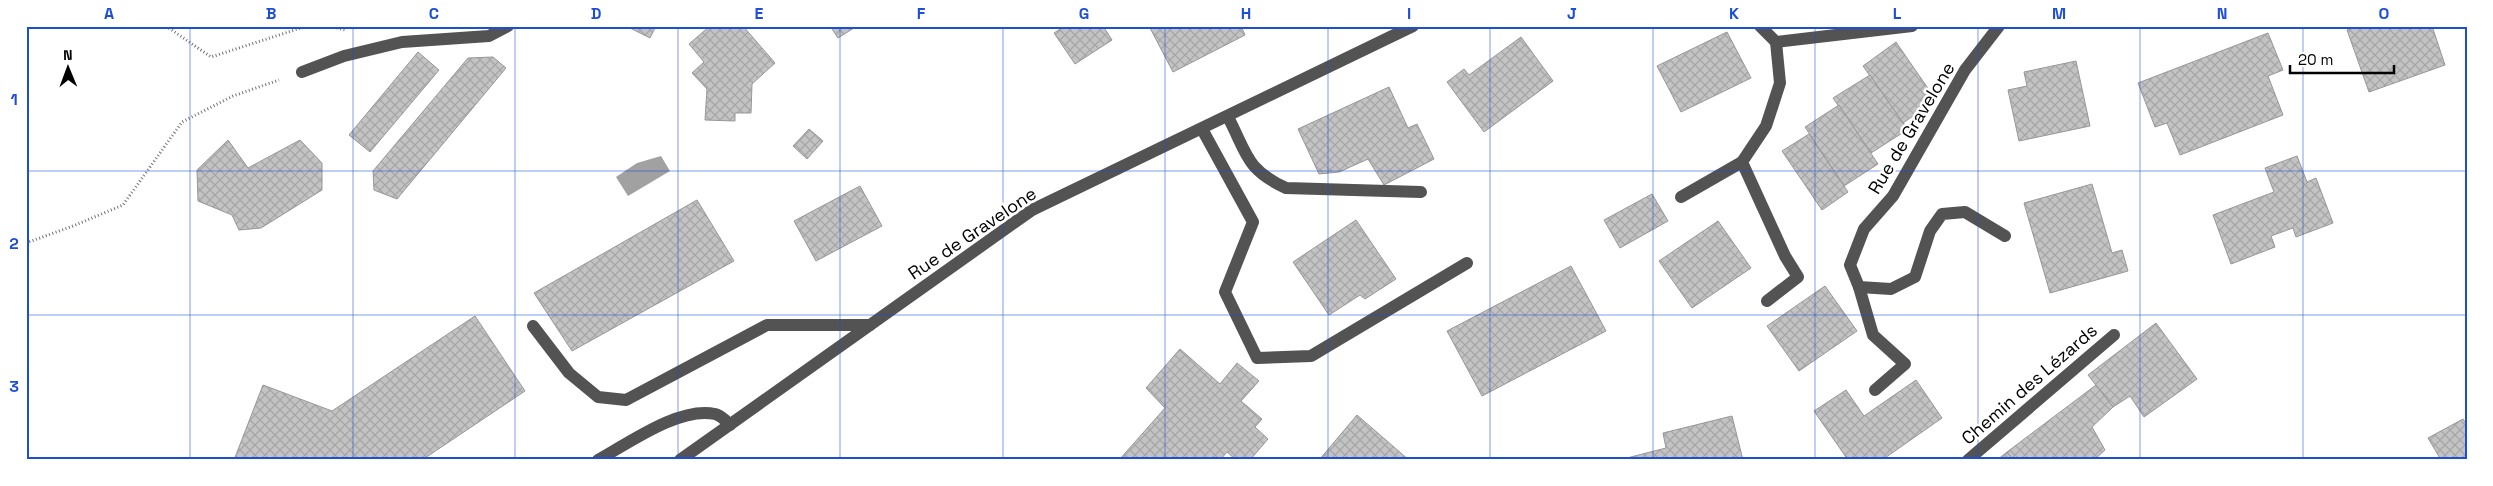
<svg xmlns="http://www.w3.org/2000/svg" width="2493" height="486" font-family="'Space Grotesk',sans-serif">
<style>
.water{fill:#a1a1a1}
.building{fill:url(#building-cross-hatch);stroke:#979797}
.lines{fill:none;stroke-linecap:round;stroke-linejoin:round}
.path{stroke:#757575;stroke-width:3;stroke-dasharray:1 2.5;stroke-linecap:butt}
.minor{stroke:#535353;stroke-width:12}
.grid{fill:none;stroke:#1d4ed8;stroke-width:1;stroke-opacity:0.55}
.labels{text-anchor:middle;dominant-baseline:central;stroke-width:5;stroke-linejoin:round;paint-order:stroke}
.street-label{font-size:18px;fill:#000;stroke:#fff}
.neatline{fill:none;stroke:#1d4ed8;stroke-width:2}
.grid-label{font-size:16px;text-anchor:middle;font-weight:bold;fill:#1d4ed8}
</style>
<defs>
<pattern id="building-cross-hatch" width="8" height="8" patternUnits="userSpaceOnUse" patternTransform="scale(1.25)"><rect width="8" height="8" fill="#c3c3c3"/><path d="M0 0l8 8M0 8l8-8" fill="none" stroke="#a6a6a6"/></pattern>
</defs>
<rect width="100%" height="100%" fill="#fff"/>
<path class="water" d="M661,156L670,171L628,196L616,177L637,163Z"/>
<g class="building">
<path d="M626,26H656L650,38Z"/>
<path d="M710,26H743L775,63L752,84L751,113H735V121L705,120L707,89L692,73L704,62L689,44Z"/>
<path d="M830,26H857L838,38Z"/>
<path d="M1065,26H1103L1112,40L1075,64L1054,33Z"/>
<path d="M1149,26H1241L1245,35L1173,72Z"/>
<path d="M2358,26H2432L2445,65L2369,92L2347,30Z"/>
<path d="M1727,32L1751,78L1681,112L1657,66Z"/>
<path d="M2268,33L2283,70L2268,76L2283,115L2180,155L2167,123L2155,127L2138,83Z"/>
<path d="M1521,37L1553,81L1484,132L1447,82L1464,69L1469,75Z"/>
<path d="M1896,42L1936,100L1903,123L1863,66Z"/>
<path d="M418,52L439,70L370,152L349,135Z"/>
<path d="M493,57L506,68L397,199L374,190L373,171L468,58Z"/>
<path d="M2076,61L2090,126L2019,141L2008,90L2027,86L2024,72Z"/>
<path d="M1870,75L1903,123L1910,128L1871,153L1833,98Z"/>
<path d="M1389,87L1408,128L1417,124L1434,159L1384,185L1368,159L1339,172L1319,174L1298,129Z"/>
<path d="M1839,105L1878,164L1844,186L1805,127Z"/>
<path d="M809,129L823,141L807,159L793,146Z"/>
<path d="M1809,134L1848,192L1822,210L1782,151Z"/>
<path d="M228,140L248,168L300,140L322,163V190L261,228L239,230L232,215L198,201L197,170Z"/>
<path d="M2297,156L2307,182L2316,178L2333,223L2296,237L2293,228L2271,236L2275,247L2231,264L2213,215L2274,192L2265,168Z"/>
<path d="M2092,184L2112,253L2122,250L2128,271L2050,293L2024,203Z"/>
<path d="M860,186L882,226L816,261L794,221Z"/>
<path d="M1652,194L1668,221L1620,248L1604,220Z"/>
<path d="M697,200L734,261L572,351L534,293Z"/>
<path d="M1356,220L1396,279L1365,299L1360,295L1329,315L1293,262Z"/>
<path d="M1718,221L1751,268L1692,308L1659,261Z"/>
<path d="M1571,266L1606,331L1482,396L1447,331Z"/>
<path d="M1825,286L1857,331L1799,371L1767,326Z"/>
<path d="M475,316L525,391L422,460H234L263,385L332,411Z"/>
<path d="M2156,323L2197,379L2144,417L2130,396L2113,407L2088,375Z"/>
<path d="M1180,349L1220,384L1237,363L1259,381L1241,401L1262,419L1255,427L1268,439L1250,460H1236L1227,452L1220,460H1119L1165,408L1146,388Z"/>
<path d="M1916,380L1942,418L1882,460H1848L1814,411L1846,390L1864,416Z"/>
<path d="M2096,385L2113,407L2092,427L2105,450L2094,460H2013L2007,452Z"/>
<path d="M1357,415L1409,460H1319Z"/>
<path d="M1732,416L1743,460H1619L1666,448L1663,433Z"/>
<path d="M2463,419L2467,425V460H2441L2428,438Z"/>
<path d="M2007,452L2013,460H1997Z"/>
</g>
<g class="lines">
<g class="path">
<path d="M166,26L211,57L307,26"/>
<path d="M330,26L345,30"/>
<path d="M26,27L27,26"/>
<path d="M26,243L73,226L123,205L182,122L233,96L279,80"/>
</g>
<g class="minor">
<path d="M1760,26L1776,42L1912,26"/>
<path d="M1999,26L1965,70L1893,196L1864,229L1850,265L1859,287L1891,289L1915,277L1930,231L1942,214L1965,212L2005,236"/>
<path d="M302,72L344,56L402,42L489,36L508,26"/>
<path d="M1228,117C1247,153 1245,169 1286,188L1421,192"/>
<path d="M1202,129L1253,222L1225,292L1257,358L1311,356L1467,263"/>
<path d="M1681,197L1742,162"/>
<path d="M1859,287L1873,335L1905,364L1875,390"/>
<path d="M1767,301L1798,277L1785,256L1742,162L1766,126L1780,83L1776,42"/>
<path d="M533,326L569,373L598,397L626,400L767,325H870"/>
<path d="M598,460C629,443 680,406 715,414C721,415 726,421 730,425"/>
<path d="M680,460L1032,210L1413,26"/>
<path d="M1968,460L2114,335"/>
</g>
</g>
<path class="grid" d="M190,26V460M353,26V460M515,26V460M678,26V460M840,26V460M1003,26V460M1165,26V460M1328,26V460M1490,26V460M1653,26V460M1815,26V460M1978,26V460M2140,26V460M2303,26V460M26,171H2467M26,315H2467"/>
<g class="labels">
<g class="street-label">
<text transform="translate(1911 128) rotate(-59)">Rue de Gravelone</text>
<text transform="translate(972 233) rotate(-34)">Rue de Gravelone</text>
<text transform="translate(2029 384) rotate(-41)">Chemin des Lézards</text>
</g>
</g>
<rect width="2493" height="486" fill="none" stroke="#ffffff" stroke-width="55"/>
<g transform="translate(68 68) rotate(359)" stroke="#ffffff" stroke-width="4" paint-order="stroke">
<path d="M0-4L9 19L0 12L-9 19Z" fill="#000000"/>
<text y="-8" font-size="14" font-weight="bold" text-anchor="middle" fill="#000000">N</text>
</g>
<path d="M2290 65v8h104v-8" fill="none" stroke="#000000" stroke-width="2.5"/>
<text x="2298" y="65" font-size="15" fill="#000000" stroke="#ffffff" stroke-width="4" paint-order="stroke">20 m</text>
<rect x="28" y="28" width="2438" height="430" class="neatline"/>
<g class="grid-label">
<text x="109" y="19">A</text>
<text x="271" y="19">B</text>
<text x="434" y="19">C</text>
<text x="596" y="19">D</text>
<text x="759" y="19">E</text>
<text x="921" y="19">F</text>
<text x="1084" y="19">G</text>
<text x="1246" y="19">H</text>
<text x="1409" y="19">I</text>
<text x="1572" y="19">J</text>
<text x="1734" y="19">K</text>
<text x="1897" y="19">L</text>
<text x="2059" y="19">M</text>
<text x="2222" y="19">N</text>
<text x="2384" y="19">O</text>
<text x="14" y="105">1</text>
<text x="14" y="249">2</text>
<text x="14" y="392">3</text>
</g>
</svg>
